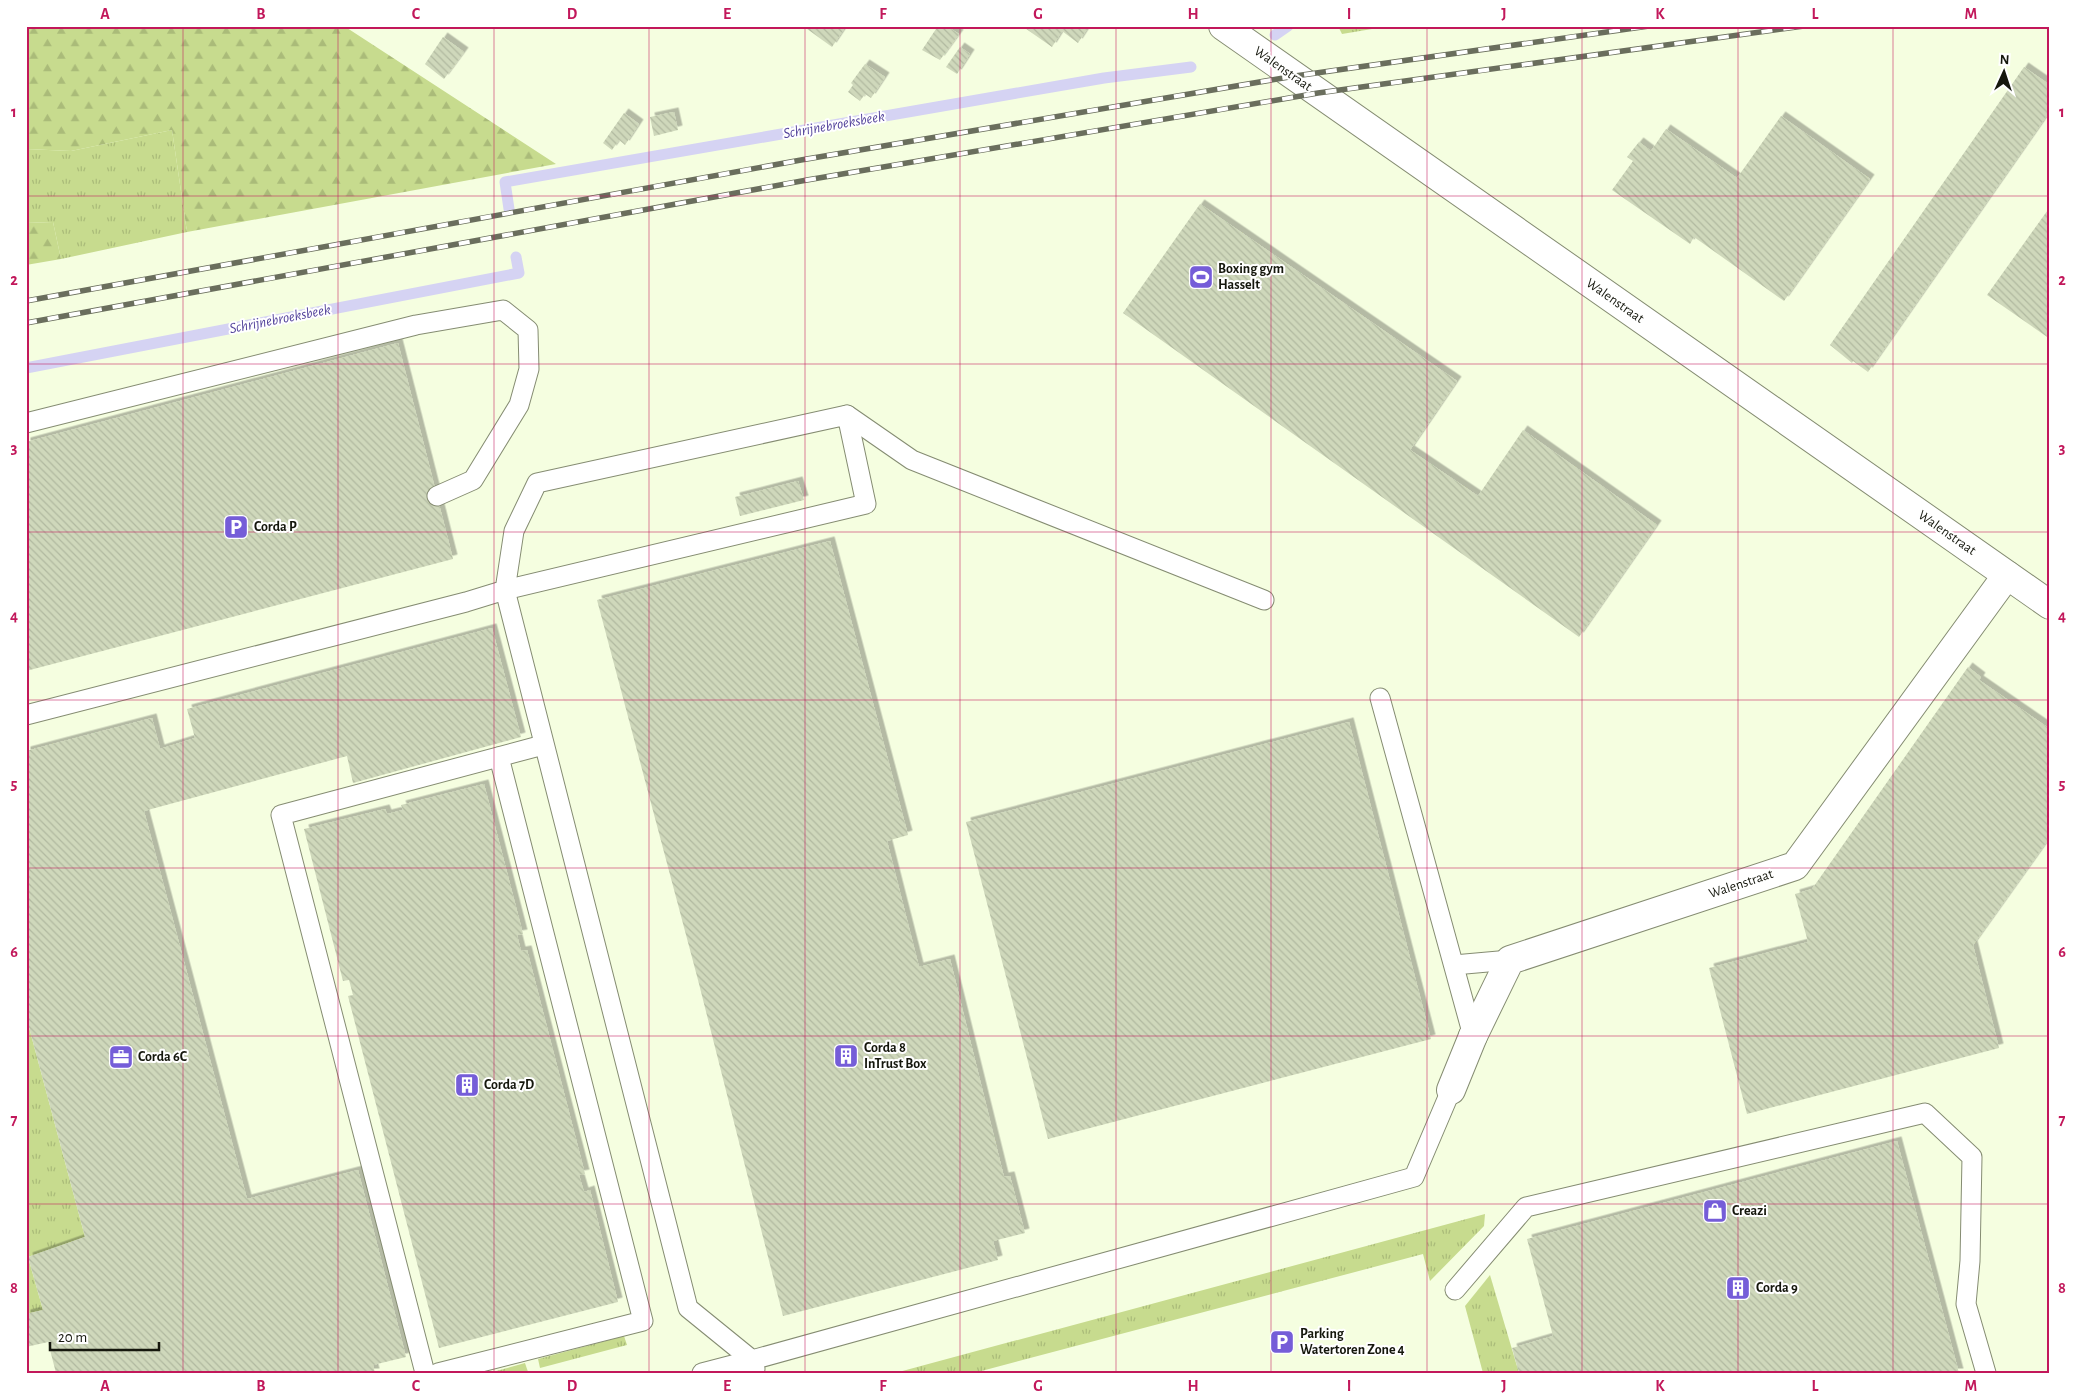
<svg xmlns="http://www.w3.org/2000/svg" width="2076" height="1399" font-family="'Alegreya Sans',sans-serif">
<style>
.grass{fill:url(#grass-tufts)}
.forest{fill:url(#forest-firs)}
.lines{fill:none;stroke-linecap:round;stroke-linejoin:round}
.stream{stroke:#d5d3f3;stroke-width:11}
.building{fill:url(#building-back-hatch);filter:url(#shadow)}
.service-casing{stroke:#858c72;stroke-width:21}
.minor-casing{stroke:#858c72;stroke-width:30}
.tertiary-casing{stroke:#858c72;stroke-width:30}
.service{stroke:#fff;stroke-width:19}
.minor{stroke:#fff;stroke-width:28}
.tertiary{stroke:#fff;stroke-width:28}
.rail-casing{stroke:#6a6e5d;stroke-width:5.5}
.rail{stroke:#fff;stroke-width:4;stroke-dasharray:11;stroke-linecap:butt}
.grid{fill:none;stroke:#c2185b;stroke-width:1;stroke-opacity:0.55}
.labels{text-anchor:middle;dominant-baseline:central;stroke-width:4;stroke-linejoin:round;paint-order:stroke}
.street-label{font-size:14px;fill:#15170d;stroke:#fff}
.poi-label{font-size:14px;font-weight:bold;fill:#15170d;stroke:#fff;text-anchor:start}
.water-label{font-size:15px;font-style:italic;fill:#53439b;stroke:#fff}
.neatline{fill:none;stroke:#c2185b;stroke-width:2}
.grid-label{font-size:16px;text-anchor:middle;font-weight:bold;fill:#c2185b}
</style>
<defs>
<pattern id="grass-tufts" width="24" height="20" patternUnits="userSpaceOnUse" patternTransform="scale(1.25)"><rect width="24" height="20" fill="#c7db8e"/><path d="M3 7l-1-3M5 7V3M7 7l1-3M15 17l-1-3M17 17v-4M19 17l1-3" fill="none" stroke="#aabb79"/></pattern>
<pattern id="forest-firs" width="22" height="20" patternUnits="userSpaceOnUse" patternTransform="scale(1.25)"><rect width="22" height="20" fill="#c7db8e"/><path d="M5 1l3.5 6h-7zM16 11l3.5 6h-7z" fill="#aabb79"/></pattern>
<pattern id="building-back-hatch" width="6" height="6" patternUnits="userSpaceOnUse" patternTransform="scale(1.25)"><rect width="6" height="6" fill="#cfd8bb"/><path d="M-1 5l2 2M0 0l6 6M5-1l2 2" fill="none" stroke="#b1b9a0"/></pattern>
<filter id="shadow"><feDropShadow dx="4.5" dy="-4.5" stdDeviation="0" flood-color="#0004"/></filter>
</defs>
<rect width="100%" height="100%" fill="#f5fee0"/>
<g class="grass">
<path d="M1338,26H1390L1342,34Z"/>
<path d="M172,130L187,232L61,259L53,222L26,223V149L71,151Z"/>
<path d="M26,1016L85,1237L28,1257L43,1310L26,1314Z"/>
<path d="M1485,1214L1484,1226L1430,1281L1423,1254L974,1373H895Z"/>
<path d="M1490,1275L1519,1373H1483L1465,1306Z"/>
<path d="M624,1336L627,1345L540,1368L538,1359Z"/>
<path d="M525,1363L528,1372L489,1373Z"/>
</g>
<g class="forest">
<path d="M26,26H344L556,164L187,232L172,130L71,151L26,149Z"/>
<path d="M53,222L61,259L26,265V223Z"/>
</g>
<g class="lines">
<g class="stream">
<path d="M1275,35L1288,26"/>
<path d="M509,209L505,182L1104,78L1191,67"/>
<path d="M26,368L519,273L516,257"/>
</g>
</g>
<g class="building">
<path d="M803,26H846L832,47Z"/>
<path d="M938,26H946L959,34L940,60L922,50Z"/>
<path d="M1022,26H1089L1078,43L1062,31L1052,47Z"/>
<path d="M443,37L464,52L444,79L425,64Z"/>
<path d="M960,47L970,54L957,74L946,67Z"/>
<path d="M865,64L885,77L871,98L865,94L860,101L848,92L853,85L851,83Z"/>
<path d="M2024,67L2050,85V111L1868,372L1853,361L1852,363L1830,345Z"/>
<path d="M674,112L678,130L654,136L650,117Z"/>
<path d="M624,113L639,124L625,145L619,140L612,150L603,143Z"/>
<path d="M1781,116L1870,179L1784,301L1694,237L1690,244L1612,190L1633,161L1627,157L1639,142L1651,151L1666,129L1737,178Z"/>
<path d="M1200,204L1457,381L1410,450L1478,496L1523,430L1657,525L1579,637L1123,313Z"/>
<path d="M2050,207V339L1987,295Z"/>
<path d="M398,343L453,559L26,671V442Z"/>
<path d="M798,481L804,500L740,516L735,497Z"/>
<path d="M830,541L908,835L887,841L919,967L950,959L1004,1177L1010,1176L1025,1233L993,1241L998,1260L783,1316L698,980L597,600Z"/>
<path d="M492,628L521,737L353,783L347,756L144,811L247,1199L358,1170L406,1357L373,1365L375,1373H56L48,1342L26,1347V1314L43,1310L28,1257L85,1237L26,1016V751L152,718L160,749L195,738L187,709Z"/>
<path d="M1968,667L1981,677L1979,680L2050,729V837L1973,945L1999,1048L1747,1114L1709,968L1808,942L1795,894L1812,889Z"/>
<path d="M1349,722L1431,1039L1048,1139L966,822Z"/>
<path d="M484,784L523,934L517,935L521,951L527,950L585,1174L579,1175L584,1192L590,1190L618,1302L439,1348L348,996L353,995L349,980L343,981L304,829L385,809L387,814L403,810L401,805Z"/>
<path d="M1897,1141L1959,1373H1519L1512,1348L1553,1336L1527,1239Z"/>
</g>
<g class="lines">
<defs>
<g id="service">
<path d="M847,415L912,460L1264,600"/>
<path d="M26,423L416,325L503,310L528,330L529,369L519,405L473,480L437,496"/>
<path d="M1380,698L1473,1036"/>
<path d="M26,715L466,602L505,590L514,531L537,483L847,415L866,504L505,590L688,1308L752,1360L1414,1177L1451,1090"/>
<path d="M1454,965L1510,960"/>
<path d="M1455,1290L1526,1207L1925,1113L1972,1157L1970,1261L1966,1304L1986,1373"/>
<path d="M425,1373L281,815L543,745"/>
<path d="M438,1373L643,1321L499,757"/>
<path d="M702,1373L752,1360L755,1369"/>
</g>
<g id="minor">
<path d="M1223,26L2050,605"/>
<path d="M1473,1036L1510,960L1795,866L2007,575"/>
</g>
<path id="tertiary" d="M1451,1090L1473,1036"/>
</defs>
<use href="#service" class="service-casing"/>
<use href="#minor" class="minor-casing"/>
<use href="#tertiary" class="tertiary-casing"/>
<use href="#service" class="service"/>
<use href="#minor" class="minor"/>
<use href="#tertiary" class="tertiary"/>
<defs>
<g id="rail">
<path d="M26,301L801,160L1295,76L1649,26"/>
<path d="M26,323L807,180L1318,93L1804,26"/>
</g>
</defs>
<use href="#rail" class="rail-casing"/>
<use href="#rail" class="rail"/>
</g>
<path class="grid" d="M183,26V1373M338,26V1373M494,26V1373M649,26V1373M805,26V1373M960,26V1373M1116,26V1373M1271,26V1373M1427,26V1373M1582,26V1373M1738,26V1373M1893,26V1373M26,196H2050M26,364H2050M26,532H2050M26,700H2050M26,868H2050M26,1036H2050M26,1204H2050"/>
<defs>
<symbol id="stadium-square" viewBox="-11 -11 22 22"><rect x="-9" y="-9" width="18" height="18" rx="4" fill="#755dd8" stroke="#fff"/><path d="M0-5a6.5 5 0 1 0 0 10a6.5 5 0 1 0 0-10ZM-3.5-1.8h7v3.6h-7Z" fill="#fff"/></symbol>
<symbol id="parking-square" viewBox="-11 -11 22 22"><rect x="-9" y="-9" width="18" height="18" rx="4" fill="#755dd8" stroke="#fff"/><path d="M-3.5-5.5H1a3.5 3.5 0 0 1 0 7H-1V5.5H-3.5ZM-1-3.4V-.6H.8a1.4 1.4 0 0 0 0-2.8Z" fill="#fff"/></symbol>
<symbol id="building-square" viewBox="-11 -11 22 22"><rect x="-9" y="-9" width="18" height="18" rx="4" fill="#755dd8" stroke="#fff"/><path d="M-4-6H4V6H1V3H-1V6H-4ZM-2.5-4.3h1.7v1.8h-1.7ZM.8-4.3h1.7v1.8H.8ZM-2.5-1h1.7V.8h-1.7ZM.8-1h1.7V.8H.8Z" fill="#fff"/></symbol>
<symbol id="office-square" viewBox="-11 -11 22 22"><rect x="-9" y="-9" width="18" height="18" rx="4" fill="#755dd8" stroke="#fff"/><path d="M-6-3h4V-5.5h4V-3h4V5H-6ZM-1-4.5V-3h2v-1.5ZM-6 0V1H6V0Z" fill="#fff"/></symbol>
<symbol id="shop-square" viewBox="-11 -11 22 22"><rect x="-9" y="-9" width="18" height="18" rx="4" fill="#755dd8" stroke="#fff"/><path d="M-5-2.5h2.3a2.7 3.5 0 0 1 5.4 0H5L5.5 6h-11ZM-1.5-2.5h3a1.5 2.3 0 0 0-3 0Z" fill="#fff"/></symbol>
</defs>
<g fill-rule="evenodd">
<use href="#stadium-square" x="1187" y="263" width="28" height="28"/>
<use href="#parking-square" x="222" y="513" width="28" height="28"/>
<use href="#building-square" x="832" y="1042" width="28" height="28"/>
<use href="#office-square" x="107" y="1043" width="28" height="28"/>
<use href="#building-square" x="453" y="1071" width="28" height="28"/>
<use href="#shop-square" x="1701" y="1197" width="28" height="28"/>
<use href="#building-square" x="1724" y="1274" width="28" height="28"/>
<use href="#parking-square" x="1268" y="1328" width="28" height="28"/>
</g>
<g class="labels">
<g class="street-label">
<text transform="translate(1283 69) rotate(35)">Walenstraat</text>
<text transform="translate(1615 301) rotate(35)">Walenstraat</text>
<text transform="translate(1947 533) rotate(35)">Walenstraat</text>
<text transform="translate(1741 884) rotate(-18)">Walenstraat</text>
</g>
<g class="poi-label">
<text x="1218" y="269">Boxing gym<tspan x="1218" dy="16">Hasselt</tspan></text>
<text x="254" y="527">Corda P</text>
<text x="864" y="1048">Corda 8<tspan x="864" dy="16">InTrust Box</tspan></text>
<text x="138" y="1057">Corda 6C</text>
<text x="484" y="1085">Corda 7D</text>
<text x="1732" y="1211">Creazi</text>
<text x="1756" y="1288">Corda 9</text>
<text x="1300" y="1334">Parking<tspan x="1300" dy="16">Watertoren Zone 4</tspan></text>
</g>
<g class="water-label">
<text transform="translate(834 125) rotate(-10)">Schrijnebroeksbeek</text>
<text transform="translate(280 319) rotate(-11)">Schrijnebroeksbeek</text>
</g>
</g>
<rect width="2076" height="1399" fill="none" stroke="#ffffff" stroke-width="55"/>
<g transform="translate(2004 72) rotate(3)" stroke="#ffffff" stroke-width="4" paint-order="stroke">
<path d="M0-4L9 19L0 12L-9 19Z" fill="#15170d"/>
<text y="-8" font-size="14" font-weight="bold" text-anchor="middle" fill="#15170d">N</text>
</g>
<path d="M50 1342v8h109v-8" fill="none" stroke="#15170d" stroke-width="2.5"/>
<text x="58" y="1342" font-size="15" fill="#15170d" stroke="#ffffff" stroke-width="4" paint-order="stroke">20 m</text>
<rect x="28" y="28" width="2020" height="1344" class="neatline"/>
<g class="grid-label">
<text x="105" y="19">A</text>
<text x="261" y="19">B</text>
<text x="416" y="19">C</text>
<text x="572" y="19">D</text>
<text x="727" y="19">E</text>
<text x="883" y="19">F</text>
<text x="1038" y="19">G</text>
<text x="1193" y="19">H</text>
<text x="1349" y="19">I</text>
<text x="1504" y="19">J</text>
<text x="1660" y="19">K</text>
<text x="1815" y="19">L</text>
<text x="1971" y="19">M</text>
<text x="14" y="117">1</text>
<text x="2062" y="117">1</text>
<text x="14" y="285">2</text>
<text x="2062" y="285">2</text>
<text x="14" y="453">3</text>
<text x="2062" y="453">3</text>
<text x="14" y="621">4</text>
<text x="2062" y="621">4</text>
<text x="14" y="789">5</text>
<text x="2062" y="789">5</text>
<text x="14" y="957">6</text>
<text x="2062" y="957">6</text>
<text x="14" y="1125">7</text>
<text x="2062" y="1125">7</text>
<text x="14" y="1293">8</text>
<text x="2062" y="1293">8</text>
<text x="105" y="1391">A</text>
<text x="261" y="1391">B</text>
<text x="416" y="1391">C</text>
<text x="572" y="1391">D</text>
<text x="727" y="1391">E</text>
<text x="883" y="1391">F</text>
<text x="1038" y="1391">G</text>
<text x="1193" y="1391">H</text>
<text x="1349" y="1391">I</text>
<text x="1504" y="1391">J</text>
<text x="1660" y="1391">K</text>
<text x="1815" y="1391">L</text>
<text x="1971" y="1391">M</text>
</g>
</svg>
